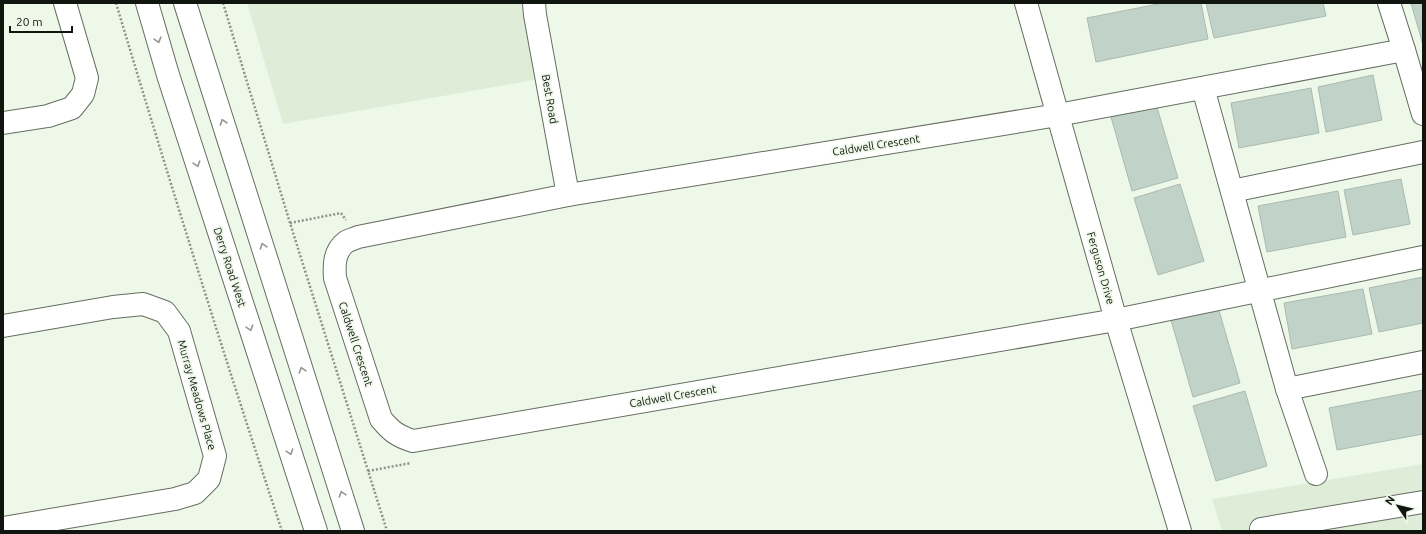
<svg xmlns="http://www.w3.org/2000/svg" width="1426" height="534" font-family="Ubuntu,sans-serif">
<style>
.built{fill:#dfedd8}
.building{fill:#c1d2c8;stroke:#aabab0}
.lines{fill:none;stroke-linecap:round;stroke-linejoin:round}
.minor-casing{stroke:#656e60;stroke-width:24}
.major-casing{stroke:#656e60;stroke-width:24}
.path{stroke:#8c9389;stroke-width:2.5;stroke-dasharray:2 2;stroke-linecap:butt}
.minor{stroke:#fff;stroke-width:22}
.major{stroke:#fff;stroke-width:22}
.oneway{stroke:#949693}
.labels{text-anchor:middle;dominant-baseline:central;stroke-width:3.5;stroke-linejoin:round;paint-order:stroke}
.street-label{font-size:11px;fill:#111510;stroke:#eef8e9}
</style>
<rect width="100%" height="100%" fill="#eef8e9"/>
<g class="built">
<path d="M247,3H523L522,6L540,79L283,124Z"/>
<path d="M1423,464V531H1222L1212,499Z"/>
</g>
<g class="building">
<path d="M1163,3H1201L1208,39L1096,62L1087,18Z"/>
<path d="M1206,3H1323L1326,16L1214,38Z"/>
<path d="M1411,3H1423V45Z"/>
<path d="M1373,75L1382,120L1326,132L1318,87Z"/>
<path d="M1311,88L1319,133L1239,148L1231,103Z"/>
<path d="M1156,104L1178,178L1132,191L1111,117Z"/>
<path d="M1401,179L1410,224L1353,235L1344,190Z"/>
<path d="M1180,184L1204,261L1158,275L1134,198Z"/>
<path d="M1338,191L1346,237L1267,252L1258,206Z"/>
<path d="M1423,277V323L1379,332L1369,288Z"/>
<path d="M1363,289L1372,334L1292,349L1284,303Z"/>
<path d="M1218,307L1240,383L1193,397L1171,320Z"/>
<path d="M1423,390V434L1337,450L1329,408Z"/>
<path d="M1245,391L1267,466L1216,481L1193,406Z"/>
</g>
<g class="lines">
<defs>
<g id="minor">
<path d="M534,3L535,15L568,195"/>
<path d="M1026,3L1116,320L1180,531"/>
<path d="M1389,3L1404,50L1423,114"/>
<path d="M1404,50L1058,115L568,195L358,237C354,239 349,240 346,242C334,251 334,265 335,278L381,419C391,431 397,436 413,441L1116,320L1423,257"/>
<path d="M1203,88L1287,389L1316,474"/>
<path d="M3,123L48,116L72,108L83,94L87,78L65,3"/>
<path d="M1232,191L1423,152"/>
<path d="M3,326L113,307L143,304L165,312L179,331L215,456L209,479L195,493L175,499L3,528"/>
<path d="M1287,389L1423,362"/>
<path d="M1261,529L1423,502"/>
</g>
<g id="major">
<path d="M147,3L168,75L316,531"/>
<path d="M185,3L353,531"/>
</g>
</defs>
<use href="#minor" class="minor-casing"/>
<use href="#major" class="major-casing"/>
<g class="path">
<path d="M116,3C169,180 224,356 282,531"/>
<path d="M223,3L290,223L387,531"/>
<path d="M290,223L341,213L346,220"/>
<path d="M368,471L411,463"/>
</g>
<use href="#minor" class="minor"/>
<use href="#major" class="major"/>
</g>
<defs><path id="oneway-chevron" d="M-2-3.5L2.5 0L-2 3.5" fill="none" stroke-width="1.6" stroke-linecap="round" stroke-linejoin="round"/></defs>
<g class="oneway">
<use href="#oneway-chevron" transform="translate(158 40) rotate(74)"/>
<use href="#oneway-chevron" transform="translate(223 122) rotate(-108)"/>
<use href="#oneway-chevron" transform="translate(197 164) rotate(72)"/>
<use href="#oneway-chevron" transform="translate(263 246) rotate(-108)"/>
<use href="#oneway-chevron" transform="translate(250 328) rotate(72)"/>
<use href="#oneway-chevron" transform="translate(302 370) rotate(-108)"/>
<use href="#oneway-chevron" transform="translate(290 452) rotate(72)"/>
<use href="#oneway-chevron" transform="translate(342 494) rotate(-108)"/>
</g>
<g class="labels">
<g class="street-label">
<text transform="translate(550 99) rotate(80)">Best Road</text>
<text transform="translate(876 145) rotate(-9)">Caldwell Crescent</text>
<text transform="translate(230 267) rotate(72)">Derry Road West</text>
<text transform="translate(1101 268) rotate(74)">Ferguson Drive</text>
<text transform="translate(356 344) rotate(72)">Caldwell Crescent</text>
<text transform="translate(197 395) rotate(74)">Murray Meadows Place</text>
<text transform="translate(673 396) rotate(-10)">Caldwell Crescent</text>
</g>
</g>
<rect width="1426" height="534" fill="none" stroke="#111510" stroke-width="8"/>
<g transform="translate(1398 506) rotate(305)" stroke="#eef8e9" stroke-width="3" paint-order="stroke">
<path d="M0-3L7 15L0 10L-7 15Z" fill="#111510"/>
<text y="-6" font-size="11" font-weight="bold" text-anchor="middle" fill="#111510">N</text>
</g>
<path d="M10 26v6h62v-6" fill="none" stroke="#111510" stroke-width="2"/>
<text x="16" y="26" font-size="12" fill="#111510" stroke="#eef8e9" stroke-width="3" paint-order="stroke">20 m</text>
</svg>
